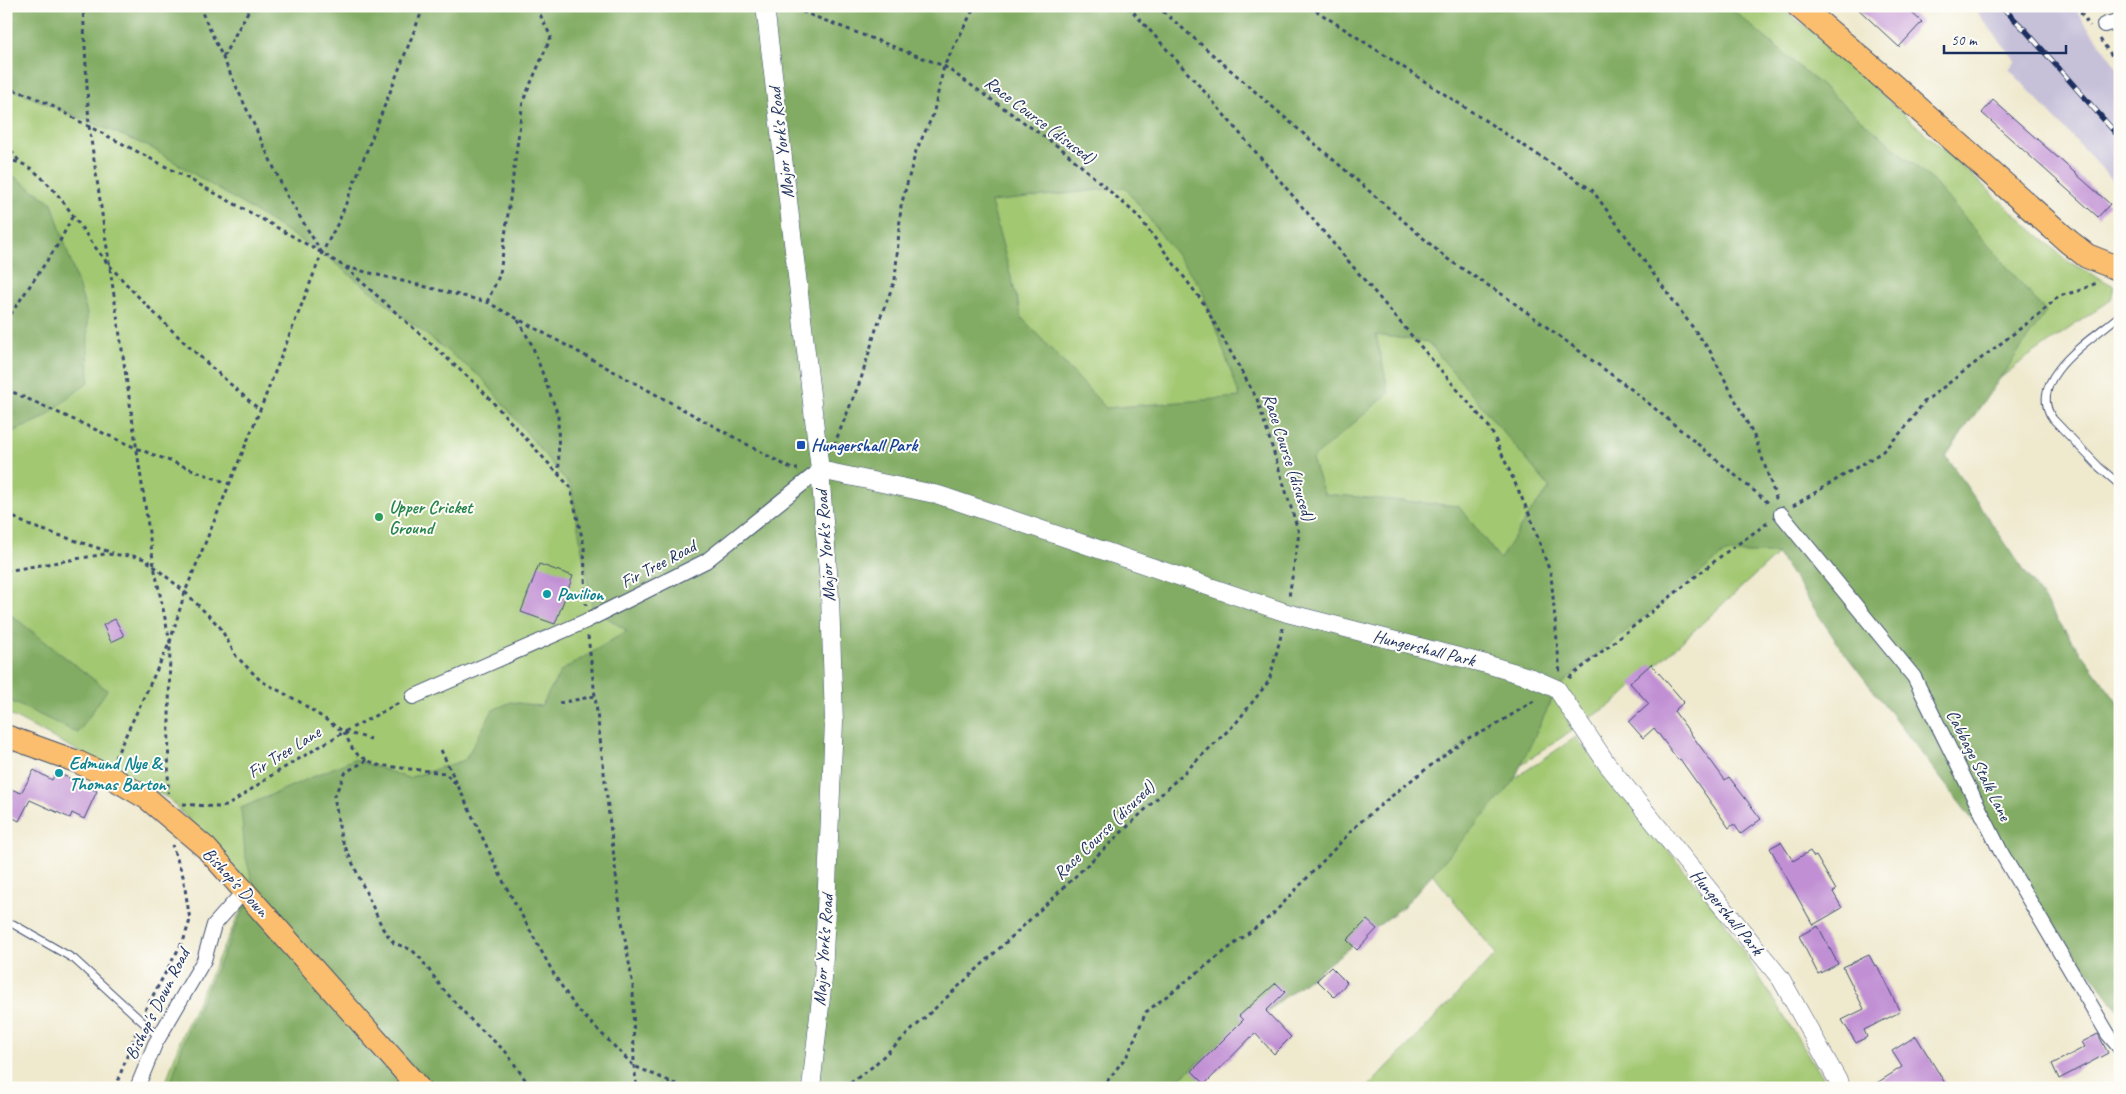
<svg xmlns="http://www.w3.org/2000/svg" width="2126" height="1094" font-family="Caveat,sans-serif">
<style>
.industrial{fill:#c6c0d9}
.green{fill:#a3c872;stroke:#5f7c68}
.forest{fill:#82ac64;stroke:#4e6e61;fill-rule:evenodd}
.building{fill:#c190d4}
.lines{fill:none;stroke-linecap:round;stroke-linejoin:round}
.service-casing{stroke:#3b4b6f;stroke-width:9}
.minor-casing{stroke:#3b4b6f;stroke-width:16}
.tertiary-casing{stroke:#3b4b6f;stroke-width:19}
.primary-casing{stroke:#3b4b6f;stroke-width:24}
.trunk-casing{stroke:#3b4b6f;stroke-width:26}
.path{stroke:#3b4b6f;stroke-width:3;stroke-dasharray:4 4;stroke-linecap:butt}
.service{stroke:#fff;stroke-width:7}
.minor{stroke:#fff;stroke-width:14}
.tertiary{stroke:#fff;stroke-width:18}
.primary{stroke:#fabe6e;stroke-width:22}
.trunk{stroke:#fabe6e;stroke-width:24}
.rail-casing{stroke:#1b2f5e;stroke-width:5.5}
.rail{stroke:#fdfcf7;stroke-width:4;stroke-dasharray:11;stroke-linecap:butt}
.transit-dot{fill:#1a4fb4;stroke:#fdfcf7;stroke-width:2}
.leisure-dot{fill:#2e9e5b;stroke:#fdfcf7;stroke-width:2}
.culture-dot{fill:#0f9aa8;stroke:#fdfcf7;stroke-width:2}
.labels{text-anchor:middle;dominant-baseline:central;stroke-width:4;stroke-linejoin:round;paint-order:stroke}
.street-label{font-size:18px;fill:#1b2f5e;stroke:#fdfcf7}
.transit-label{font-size:18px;font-weight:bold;fill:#164399;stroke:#fdfcf7;text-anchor:start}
.leisure-label{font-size:18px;font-weight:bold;fill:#27864d;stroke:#fdfcf7;text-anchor:start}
.culture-label{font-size:18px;font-weight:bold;fill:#0d838f;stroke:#fdfcf7;text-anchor:start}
</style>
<rect width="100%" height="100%" fill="#fdfcf7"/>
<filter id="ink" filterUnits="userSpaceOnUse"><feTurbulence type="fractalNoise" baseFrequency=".02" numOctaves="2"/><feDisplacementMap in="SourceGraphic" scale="10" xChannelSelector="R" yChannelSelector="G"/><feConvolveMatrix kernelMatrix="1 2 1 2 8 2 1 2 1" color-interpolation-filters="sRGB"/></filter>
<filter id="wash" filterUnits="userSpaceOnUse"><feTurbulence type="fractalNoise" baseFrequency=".0096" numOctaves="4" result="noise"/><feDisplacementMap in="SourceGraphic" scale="20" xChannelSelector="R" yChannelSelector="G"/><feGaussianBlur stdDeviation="1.12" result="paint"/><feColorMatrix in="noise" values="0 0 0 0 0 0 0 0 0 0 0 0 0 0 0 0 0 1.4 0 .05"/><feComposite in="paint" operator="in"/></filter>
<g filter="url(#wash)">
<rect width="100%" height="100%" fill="#efe9ce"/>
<path class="industrial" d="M1972,6H2073L2120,72V188L2009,69L2016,61Z"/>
<path class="green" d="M6,6H1777L1808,28L2067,261L2114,286L2111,300L2026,358L1802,532L1618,700L1436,821L1414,846L1576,737L1719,913L1829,1088H1367L1496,954L1412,848L1201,1088H164L182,1035L252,887L168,798L6,713Z"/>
<g class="forest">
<path d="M6,6H1728L1931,179L2046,312L1946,456L2072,641L2120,706V1012L1840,647L1777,553H1725L1583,665L1557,689L1512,784L1404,906L1166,1088H169L186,1035L254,887L245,854L241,808L354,759L408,778L465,760L493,710L511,702L541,706L561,671L627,631L592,607L571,487L482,378L322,253L150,147L6,87ZM1125,187L1201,287L1240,397L1106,408L1022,318L991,202ZM1376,335L1428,342L1550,488L1528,515L1500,559L1459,506L1324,494L1312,459L1389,393Z"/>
<path d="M6,171L52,203L87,313L89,381L44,418L6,435Z"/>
<path d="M6,611L107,690L78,733L6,699Z"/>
</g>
<g id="blocks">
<g class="building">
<path d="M1855,6H1904L1922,22L1899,47Z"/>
<path d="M1993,100L2110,204L2098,217L1982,113Z"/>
<path d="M539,564L573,576L555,624L521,612Z"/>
<path d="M115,619L124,636L111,642L103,625Z"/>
<path d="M1651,664L1684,702L1674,711L1725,780L1729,777L1761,819L1741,834L1734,824L1729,828L1680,759L1678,760L1654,728L1643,738L1629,722L1649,704L1630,683Z"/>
<path d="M34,770L52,780L56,772L97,791L84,819L72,813L70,818L30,800L19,821L6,814V787L21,793Z"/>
<path d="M1781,842L1793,861L1810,851L1814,857L1816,856L1836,890L1833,892L1842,908L1813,925L1770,848Z"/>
<path d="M1367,920L1377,929L1357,950L1347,940Z"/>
<path d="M1818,926L1838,964L1818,974L1799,936Z"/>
<path d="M1869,955L1875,966L1877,965L1900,1012L1864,1030L1867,1037L1856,1043L1842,1020L1864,1009L1843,967Z"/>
<path d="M1331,967L1347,983L1334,997L1317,980Z"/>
<path d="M1276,983L1285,992L1266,1011L1291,1037L1274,1054L1255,1033L1205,1084L1192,1071L1243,1020L1239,1016Z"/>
<path d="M2098,1034L2108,1053L2059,1079L2052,1064L2085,1047L2082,1042Z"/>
<path d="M1916,1036L1948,1088H1869L1902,1067L1892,1051Z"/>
</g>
</g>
</g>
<g filter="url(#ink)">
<use href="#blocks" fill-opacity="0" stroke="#3b4b6f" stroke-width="1"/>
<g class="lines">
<defs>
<g id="service">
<path d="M2120,315C2094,338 2024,379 2053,419L2099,467L2120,485"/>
<path d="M13,924L74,959L159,1037"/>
</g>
<g id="minor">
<path d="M2104,25L2120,20"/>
<path d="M1781,514L1914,677L2002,854L2108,1034L2120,1048"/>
<path d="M413,697L586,621L706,561L820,470"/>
<path d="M137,1088L155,1044L204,960L214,925L245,890"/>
</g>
<g id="tertiary">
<path d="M765,6L820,470L830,597L834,722L823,979L811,1088"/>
<path d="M820,470L939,495L1287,613L1486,664L1532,678L1557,689L1607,764L1781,979L1842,1088"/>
</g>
<path id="primary" d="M6,736L78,762L114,779L148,799L206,848L419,1088"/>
<path id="trunk" d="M1799,6L1885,79L2069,242L2087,256L2120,269"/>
</defs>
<use href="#service" class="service-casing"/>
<use href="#minor" class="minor-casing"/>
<use href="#tertiary" class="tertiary-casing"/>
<use href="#primary" class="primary-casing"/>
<use href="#trunk" class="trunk-casing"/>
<g class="path">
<path d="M83,6L89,126L154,566L170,642L168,793"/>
<path d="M199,6L286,194L322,253L345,267L478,386L570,487L584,546L586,605"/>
<path d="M787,6L944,66L1063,150L1138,216L1202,301L1257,399L1299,533L1289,597"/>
<path d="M1128,6L1203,90L1490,428L1530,516L1551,575L1560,674"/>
<path d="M1157,6L1446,258L1506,297L1635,392L1771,505"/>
<path d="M1309,6L1592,190L1710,351L1756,440L1777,501"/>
<path d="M2076,6L2090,26"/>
<path d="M2100,39L2120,67"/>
<path d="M223,57L251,6"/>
<path d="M6,89C33,92 65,114 90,127C168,167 245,209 322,253"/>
<path d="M6,145L20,162"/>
<path d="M6,160C16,161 26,164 34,171C66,197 83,235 110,266C156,318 208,365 260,410"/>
<path d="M346,267L487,302L792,469H798"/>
<path d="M487,302L500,274L523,101L551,37L536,6"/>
<path d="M518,320L532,345L558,415L559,475"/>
<path d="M6,321L59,243L73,215"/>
<path d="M6,389L136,448L230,484"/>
<path d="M834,445L861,379L877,326L895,280L901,206L916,151L933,115L944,66L975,6"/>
<path d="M6,505L8,514L28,525L113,553"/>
<path d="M1793,506L1882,452L1905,428L1924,402L2038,315L2059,296L2078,291L2099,282"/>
<path d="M6,571L105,554L133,556L145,559L185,592"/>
<path d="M185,592L220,627L236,656L261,681L300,702L344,732L371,739"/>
<path d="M588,636L620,909L633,986L634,1066L637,1088"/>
<path d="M1569,678L1725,553L1769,522"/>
<path d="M559,703L595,696"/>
<path d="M344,732L352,748L358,755L377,765L445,773L458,786"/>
<path d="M441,750L504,883L555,976L576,1008L634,1066L685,1088"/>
<path d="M115,758L170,642L185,592L260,410L322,253L339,221L424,6"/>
<path d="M367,760L346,772L334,796L341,838L383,929L394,943L412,950L421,959L442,988L472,1021L506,1052L531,1088"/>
<path d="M183,804L218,807L227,806L272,775L344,732L401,702"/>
<path d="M145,1010L184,939L190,920L183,876L172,845"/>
<path d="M115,1088L137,1030"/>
<path d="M661,1088L670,1082"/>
<path d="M844,1088L872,1067L1018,931L1236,723L1269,681L1283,628"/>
<path d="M1102,1088L1128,1054L1146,1012L1272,915L1358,824L1405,785L1466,739L1489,729L1537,699"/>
</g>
<use href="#service" class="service"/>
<use href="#minor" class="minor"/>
<use href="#tertiary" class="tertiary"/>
<use href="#primary" class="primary"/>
<use href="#trunk" class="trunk"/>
<defs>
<path id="rail" d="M2001,6L2026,31L2120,138"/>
</defs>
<use href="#rail" class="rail-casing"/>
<use href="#rail" class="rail"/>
</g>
</g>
<rect class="transit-dot" x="796" y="440" width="10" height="10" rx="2.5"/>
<circle class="leisure-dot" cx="379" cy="517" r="5"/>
<g class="culture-dot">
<circle cx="547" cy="594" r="5"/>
<circle cx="59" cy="773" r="5"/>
</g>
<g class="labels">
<g class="street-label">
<text transform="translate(1040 120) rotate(37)">Race Course (disused)</text>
<text transform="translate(781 143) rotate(-97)">Major York's Road</text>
<text transform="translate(1289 457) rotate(72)">Race Course (disused)</text>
<text transform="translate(825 546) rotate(-94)">Major York's Road</text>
<text transform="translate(658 564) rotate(-28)">Fir Tree Road</text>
<text transform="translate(1424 648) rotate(14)">Hungershall Park</text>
<text transform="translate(284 752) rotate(-32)">Fir Tree Lane</text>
<text transform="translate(1979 765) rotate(63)">Cabbage Stalk Lane</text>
<text transform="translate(1104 830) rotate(-44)">Race Course (disused)</text>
<text transform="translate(236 882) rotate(47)">Bishop's Down</text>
<text transform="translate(1727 912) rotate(51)">Hungershall Park</text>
<text transform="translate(823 950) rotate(-86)">Major York's Road</text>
<text transform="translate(157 1004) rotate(-63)">Bishop's Down Road</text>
</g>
<g class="transit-label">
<text x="811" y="445">Hungershall Park</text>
</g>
<g class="leisure-label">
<text x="389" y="507">Upper Cricket<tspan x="389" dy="21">Ground</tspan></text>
</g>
<g class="culture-label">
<text x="557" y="594">Pavilion</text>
<text x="69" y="763">Edmund Nye &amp;<tspan x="69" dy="21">Thomas Barton</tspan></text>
</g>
</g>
<rect width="2126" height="1094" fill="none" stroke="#fdfcf7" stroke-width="25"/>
<path d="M1944 45v8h122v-8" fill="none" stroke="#1b2f5e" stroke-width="2.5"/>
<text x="1951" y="45" font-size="15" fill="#1b2f5e" stroke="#fdfcf7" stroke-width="4" paint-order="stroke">50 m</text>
</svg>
